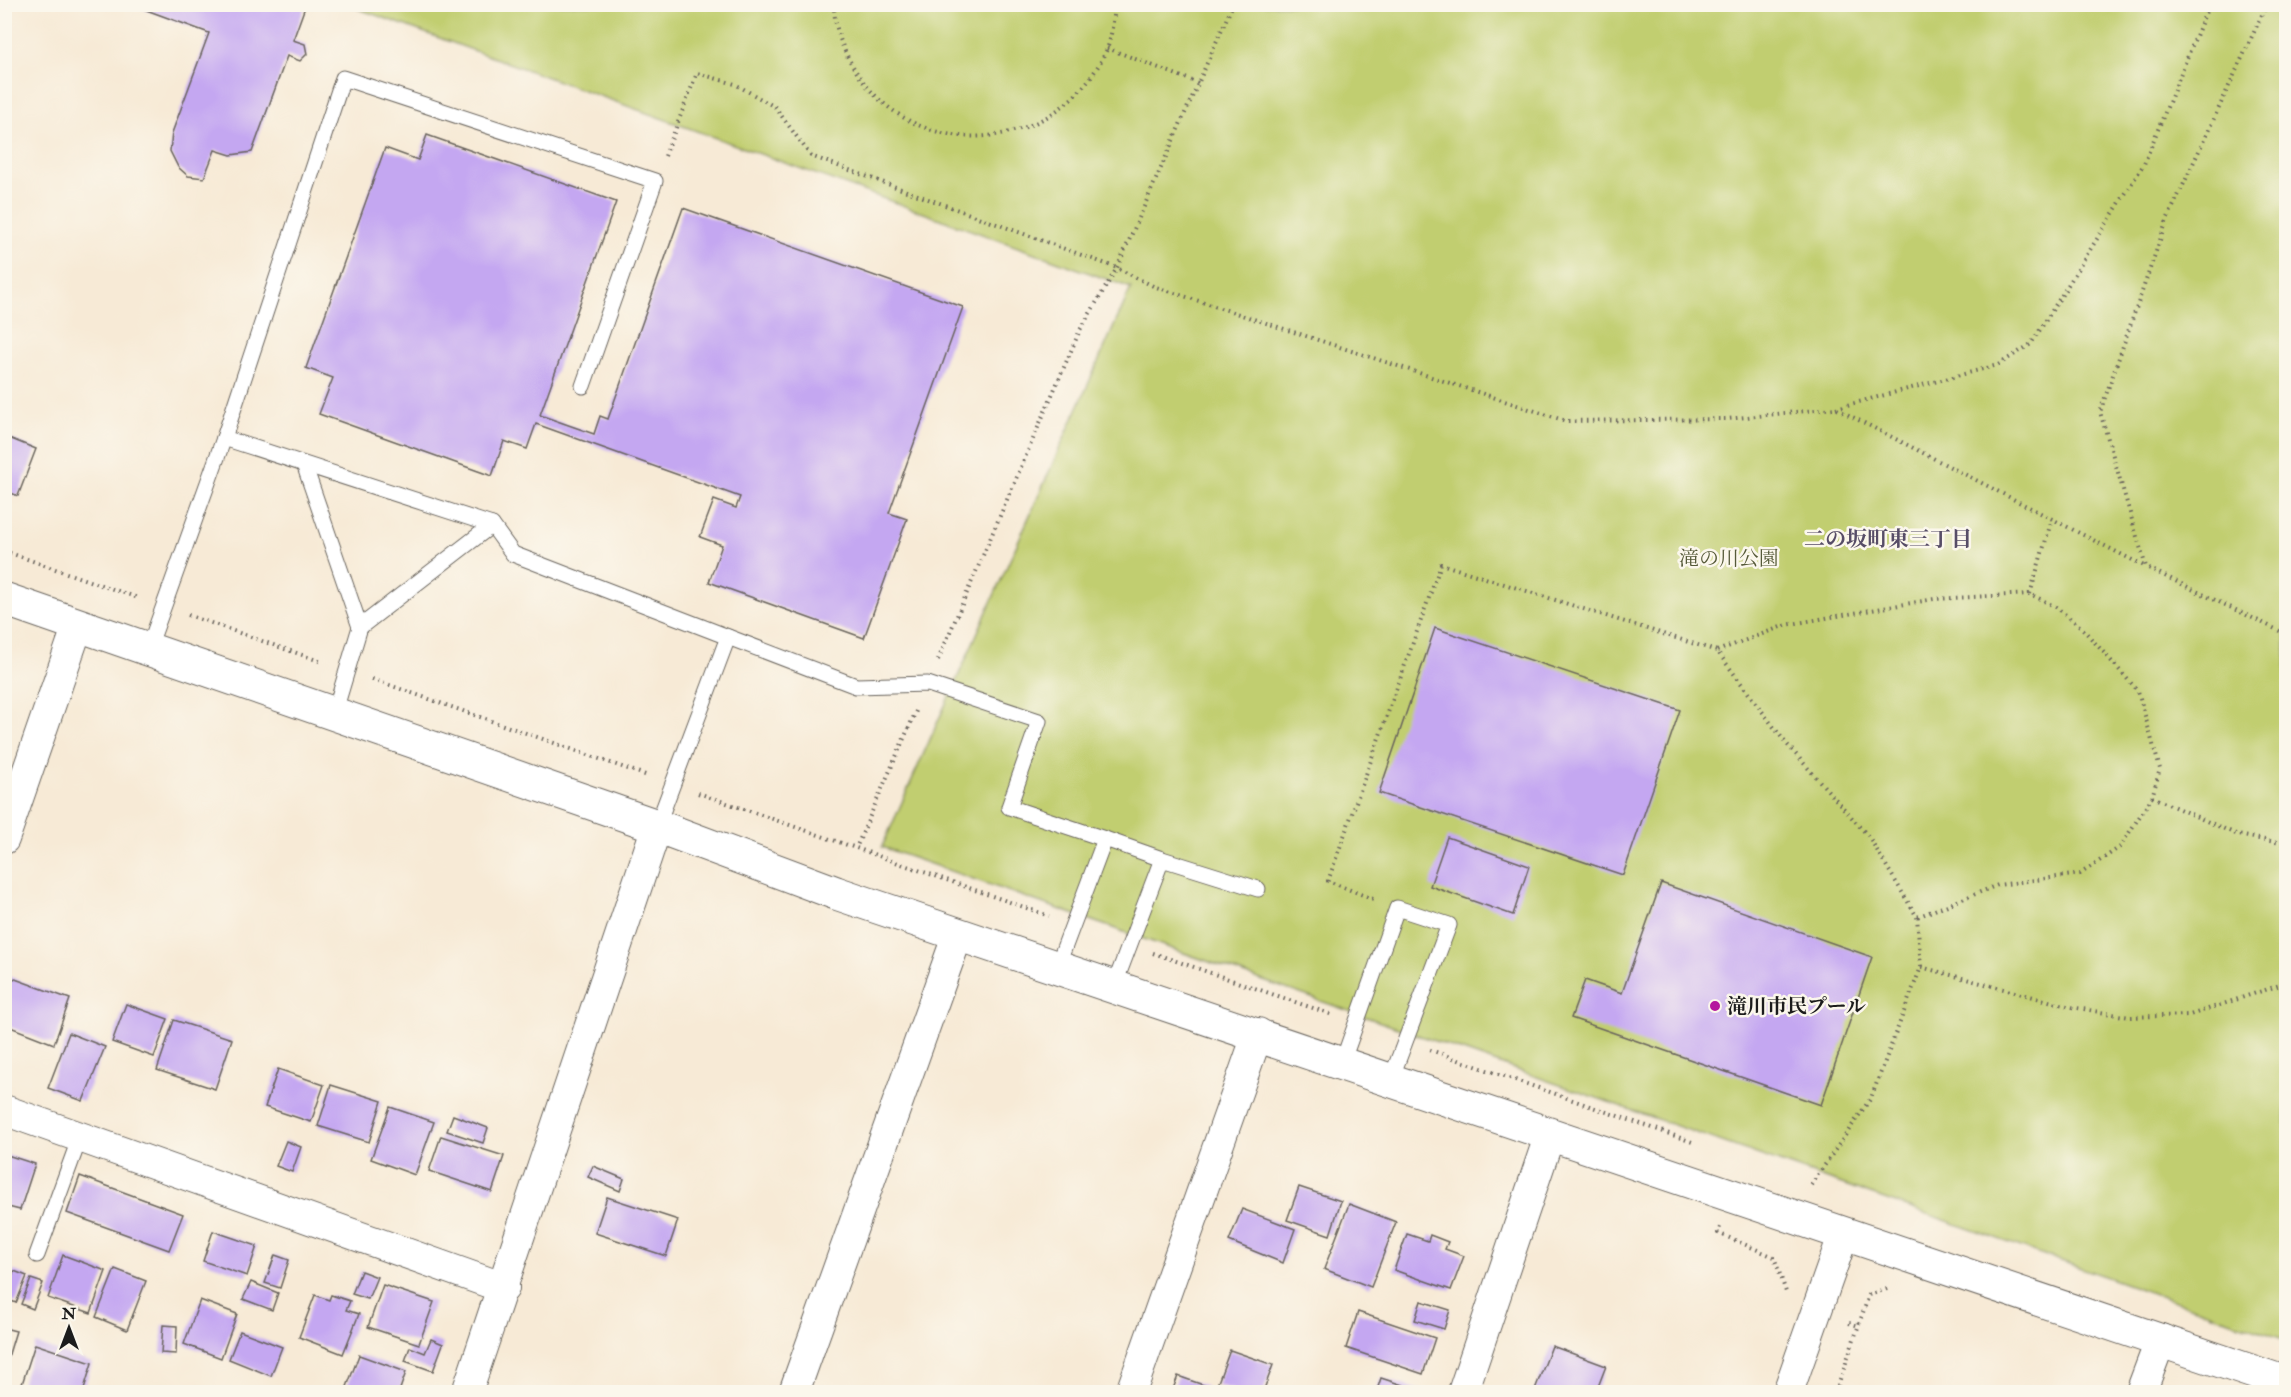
<svg xmlns="http://www.w3.org/2000/svg" width="2291" height="1397" font-family="'IM FELL Double Pica','Noto Serif JP',serif">
<style>
.green{fill:#c1ce6f;stroke:#6e7546;stroke-width:1.5}
.building{fill:#c4a7f1}
.lines{fill:none;stroke-linecap:round;stroke-linejoin:round}
.service-casing{stroke:#69645d;stroke-width:17}
.minor-casing{stroke:#69645d;stroke-width:32}
.tertiary-casing{stroke:#69645d;stroke-width:35}
.path{stroke:#69645d;stroke-width:4;stroke-dasharray:1.5 4.5;stroke-linecap:butt}
.service{stroke:#fff;stroke-width:15}
.minor{stroke:#fff;stroke-width:30}
.tertiary{stroke:#fff;stroke-width:33}
.poi-dot{fill:#b5179e;stroke:#fbf7ec;stroke-width:2}
.labels{text-anchor:middle;dominant-baseline:central;stroke-width:5;stroke-linejoin:round;paint-order:stroke}
.park-label{font-size:20px;fill:#565a39;stroke:#fbf7ec}
.poi-label{font-size:20px;font-weight:bold;fill:#1c1c1c;stroke:#fbf7ec;text-anchor:start}
.neighbourhood-label{font-size:21px;font-weight:bold;fill:#574d67;stroke:#fbf7ec}
</style>
<rect width="100%" height="100%" fill="#fbf7ec"/>
<filter id="ink" filterUnits="userSpaceOnUse"><feTurbulence type="fractalNoise" baseFrequency=".0167" numOctaves="2"/><feDisplacementMap in="SourceGraphic" scale="12" xChannelSelector="R" yChannelSelector="G"/><feConvolveMatrix kernelMatrix="1 2 1 2 8 2 1 2 1" color-interpolation-filters="sRGB"/></filter>
<filter id="wash" filterUnits="userSpaceOnUse"><feTurbulence type="fractalNoise" baseFrequency=".008" numOctaves="4" result="noise"/><feDisplacementMap in="SourceGraphic" scale="24" xChannelSelector="R" yChannelSelector="G"/><feGaussianBlur stdDeviation="1.35" result="paint"/><feColorMatrix in="noise" values="0 0 0 0 0 0 0 0 0 0 0 0 0 0 0 0 0 1.4 0 .05"/><feComposite in="paint" operator="in"/></filter>
<g filter="url(#wash)">
<rect width="100%" height="100%" fill="#f7ead6"/>
<path class="green" d="M348,5H2286V1340L882,847L1131,288Z"/>
<g id="blocks">
<g class="building">
<path d="M130,4H306L293,40L305,44L307,54L300,61L287,56L252,152L231,155L215,150L204,178L188,176L178,167L170,151L172,133L209,33Z"/>
<path d="M427,135L616,202L540,415L594,434L600,416L608,419L683,208L963,307L889,513L907,519L864,638L709,582L722,545L700,537L714,500L736,508L740,497L536,424L527,449L504,441L492,476L319,414L333,378L306,368L385,148L418,160Z"/>
<path d="M4,436L36,449L18,496L4,490Z"/>
<path d="M1435,628L1680,710L1623,875L1379,793Z"/>
<path d="M1447,837L1529,866L1513,915L1430,886Z"/>
<path d="M1661,883L1872,957L1821,1105L1571,1018L1585,980L1622,993Z"/>
<path d="M7,976L70,999L54,1044L5,1025V983Z"/>
<path d="M126,1004L168,1019L154,1057L112,1042Z"/>
<path d="M174,1020L232,1039L215,1089L157,1070Z"/>
<path d="M69,1033L105,1047L83,1101L48,1088Z"/>
<path d="M278,1069L324,1085L311,1122L265,1107Z"/>
<path d="M331,1085L382,1101L369,1142L318,1126Z"/>
<path d="M390,1107L434,1122L415,1175L371,1159Z"/>
<path d="M453,1115L488,1128L483,1143L447,1131Z"/>
<path d="M441,1136L504,1156L492,1192L429,1171Z"/>
<path d="M286,1141L301,1147L292,1172L276,1166Z"/>
<path d="M4,1154L35,1164L20,1210L4,1206Z"/>
<path d="M593,1166L624,1179L620,1191L588,1177Z"/>
<path d="M80,1176L183,1214L169,1250L67,1213Z"/>
<path d="M1299,1187L1341,1201L1330,1235L1287,1220Z"/>
<path d="M607,1197L678,1220L666,1256L595,1233Z"/>
<path d="M1349,1204L1396,1222L1371,1287L1324,1269Z"/>
<path d="M1242,1209L1295,1229L1283,1263L1229,1241Z"/>
<path d="M213,1231L257,1246L247,1276L203,1261Z"/>
<path d="M1407,1234L1428,1241L1430,1235L1448,1242L1445,1249L1464,1256L1451,1290L1394,1270Z"/>
<path d="M63,1255L106,1271L91,1313L48,1298Z"/>
<path d="M275,1255L289,1260L280,1288L265,1283Z"/>
<path d="M115,1269L146,1281L127,1330L96,1317Z"/>
<path d="M14,1271L27,1276L16,1303L4,1298Z"/>
<path d="M361,1271L377,1277L368,1299L352,1294Z"/>
<path d="M31,1279L43,1283L33,1309L21,1304Z"/>
<path d="M251,1282L278,1293L272,1310L243,1299Z"/>
<path d="M383,1285L434,1302L419,1344L368,1327Z"/>
<path d="M315,1295L329,1300L331,1295L350,1301L346,1310L359,1314L343,1354L299,1337Z"/>
<path d="M200,1300L237,1314L221,1358L184,1344Z"/>
<path d="M1421,1301L1450,1310L1444,1329L1415,1320Z"/>
<path d="M1358,1312L1435,1338L1423,1374L1346,1348Z"/>
<path d="M163,1325L177,1326L176,1354L161,1353Z"/>
<path d="M4,1328L16,1331L5,1367H4Z"/>
<path d="M240,1331L282,1347L271,1376L229,1359Z"/>
<path d="M431,1339L443,1344L433,1371L405,1361L410,1347L425,1353Z"/>
<path d="M35,1344L92,1363L83,1392H49L22,1384Z"/>
<path d="M1552,1346L1606,1366L1596,1392H1534Z"/>
<path d="M1230,1350L1273,1365L1263,1392H1240L1217,1385Z"/>
<path d="M359,1355L406,1372L399,1392H345Z"/>
<path d="M1178,1376L1206,1386L1203,1392H1182L1173,1389Z"/>
<path d="M1381,1378L1424,1392H1383L1377,1390Z"/>
</g>
</g>
</g>
<g filter="url(#ink)">
<use href="#blocks" fill-opacity="0" stroke="#69645d" stroke-width="1.5"/>
<g class="lines">
<defs>
<g id="service">
<path d="M583,386L655,181L343,78L224,438L492,525L513,554L728,637L657,826"/>
<path d="M305,467L360,627L334,714"/>
<path d="M360,627L492,525"/>
<path d="M728,637L856,686L928,684L1039,721L1009,807L1105,839"/>
<path d="M148,650L224,438"/>
<path d="M1162,859L1258,889"/>
<path d="M1057,967L1105,839L1162,859L1114,986"/>
<path d="M1342,1063L1397,908L1449,925L1391,1079"/>
<path d="M37,1255L80,1137"/>
</g>
<g id="minor">
<path d="M4,839L78,625"/>
<path d="M4,1110L504,1288"/>
<path d="M467,1392L657,826"/>
<path d="M794,1392L958,934"/>
<path d="M1131,1392L1258,1033"/>
<path d="M1463,1392L1550,1134"/>
<path d="M1788,1392L1844,1233"/>
<path d="M2141,1392L2161,1339"/>
</g>
<path id="tertiary" d="M4,599L657,826L836,893L2286,1383"/>
</defs>
<use href="#service" class="service-casing"/>
<use href="#minor" class="minor-casing"/>
<use href="#tertiary" class="tertiary-casing"/>
<g class="path">
<path d="M834,4C834,32 846,58 862,80C928,168 1062,150 1107,49C1112,36 1113,18 1116,4"/>
<path d="M2267,4L2167,220L2100,412L2146,567L2286,634"/>
<path d="M1107,48L1198,83"/>
<path d="M665,156L697,73L735,84L775,107L811,156L1117,268L1153,286L1566,421L1727,419L1835,408L2146,567"/>
<path d="M1836,408L1998,365L2031,344L2144,164L2209,4"/>
<path d="M4,551L138,598"/>
<path d="M2030,594L2052,519"/>
<path d="M188,615L322,662"/>
<path d="M1717,651L1786,625L1934,599L2030,594L2056,607L2081,627L2138,691L2160,769L2152,797L2120,847L2080,874L1998,885L1917,917"/>
<path d="M938,660L1080,330L1117,268L1233,4"/>
<path d="M372,679L648,776"/>
<path d="M916,711L856,848L1049,916"/>
<path d="M698,793L856,848"/>
<path d="M2152,797L2238,835L2286,844"/>
<path d="M1373,899L1328,881L1441,564L1717,651L1785,742L1869,837L1917,917L1921,967"/>
<path d="M1153,953L1333,1015"/>
<path d="M1430,1050L1695,1143"/>
<path d="M1811,1185L1871,1098L1921,967L2071,1007L2130,1017L2190,1015L2286,983"/>
<path d="M1720,1227L1718,1233L1774,1257L1786,1292"/>
<path d="M1849,1323L1859,1326"/>
<path d="M1836,1392L1869,1295L1890,1288"/>
</g>
<use href="#service" class="service"/>
<use href="#minor" class="minor"/>
<use href="#tertiary" class="tertiary"/>
</g>
</g>
<circle class="poi-dot" cx="1715" cy="1006" r="6"/>
<g class="labels">
<g class="park-label">
<text x="1729" y="558">滝の川公園</text>
</g>
<g class="poi-label">
<text x="1727" y="1006">滝川市民プール</text>
</g>
<g class="neighbourhood-label">
<text x="1888" y="539">二の坂町東三丁目</text>
</g>
</g>
<rect width="2291" height="1397" fill="none" stroke="#fbf7ec" stroke-width="24"/>
<g transform="translate(69 1328)" stroke="#fbf7ec" stroke-width="4.5" paint-order="stroke">
<path d="M0-4.5L10 22L0 15L-10 22Z" fill="#1c1c1c"/>
<text y="-9" font-size="16" font-weight="bold" text-anchor="middle" fill="#1c1c1c">N</text>
</g>
</svg>
